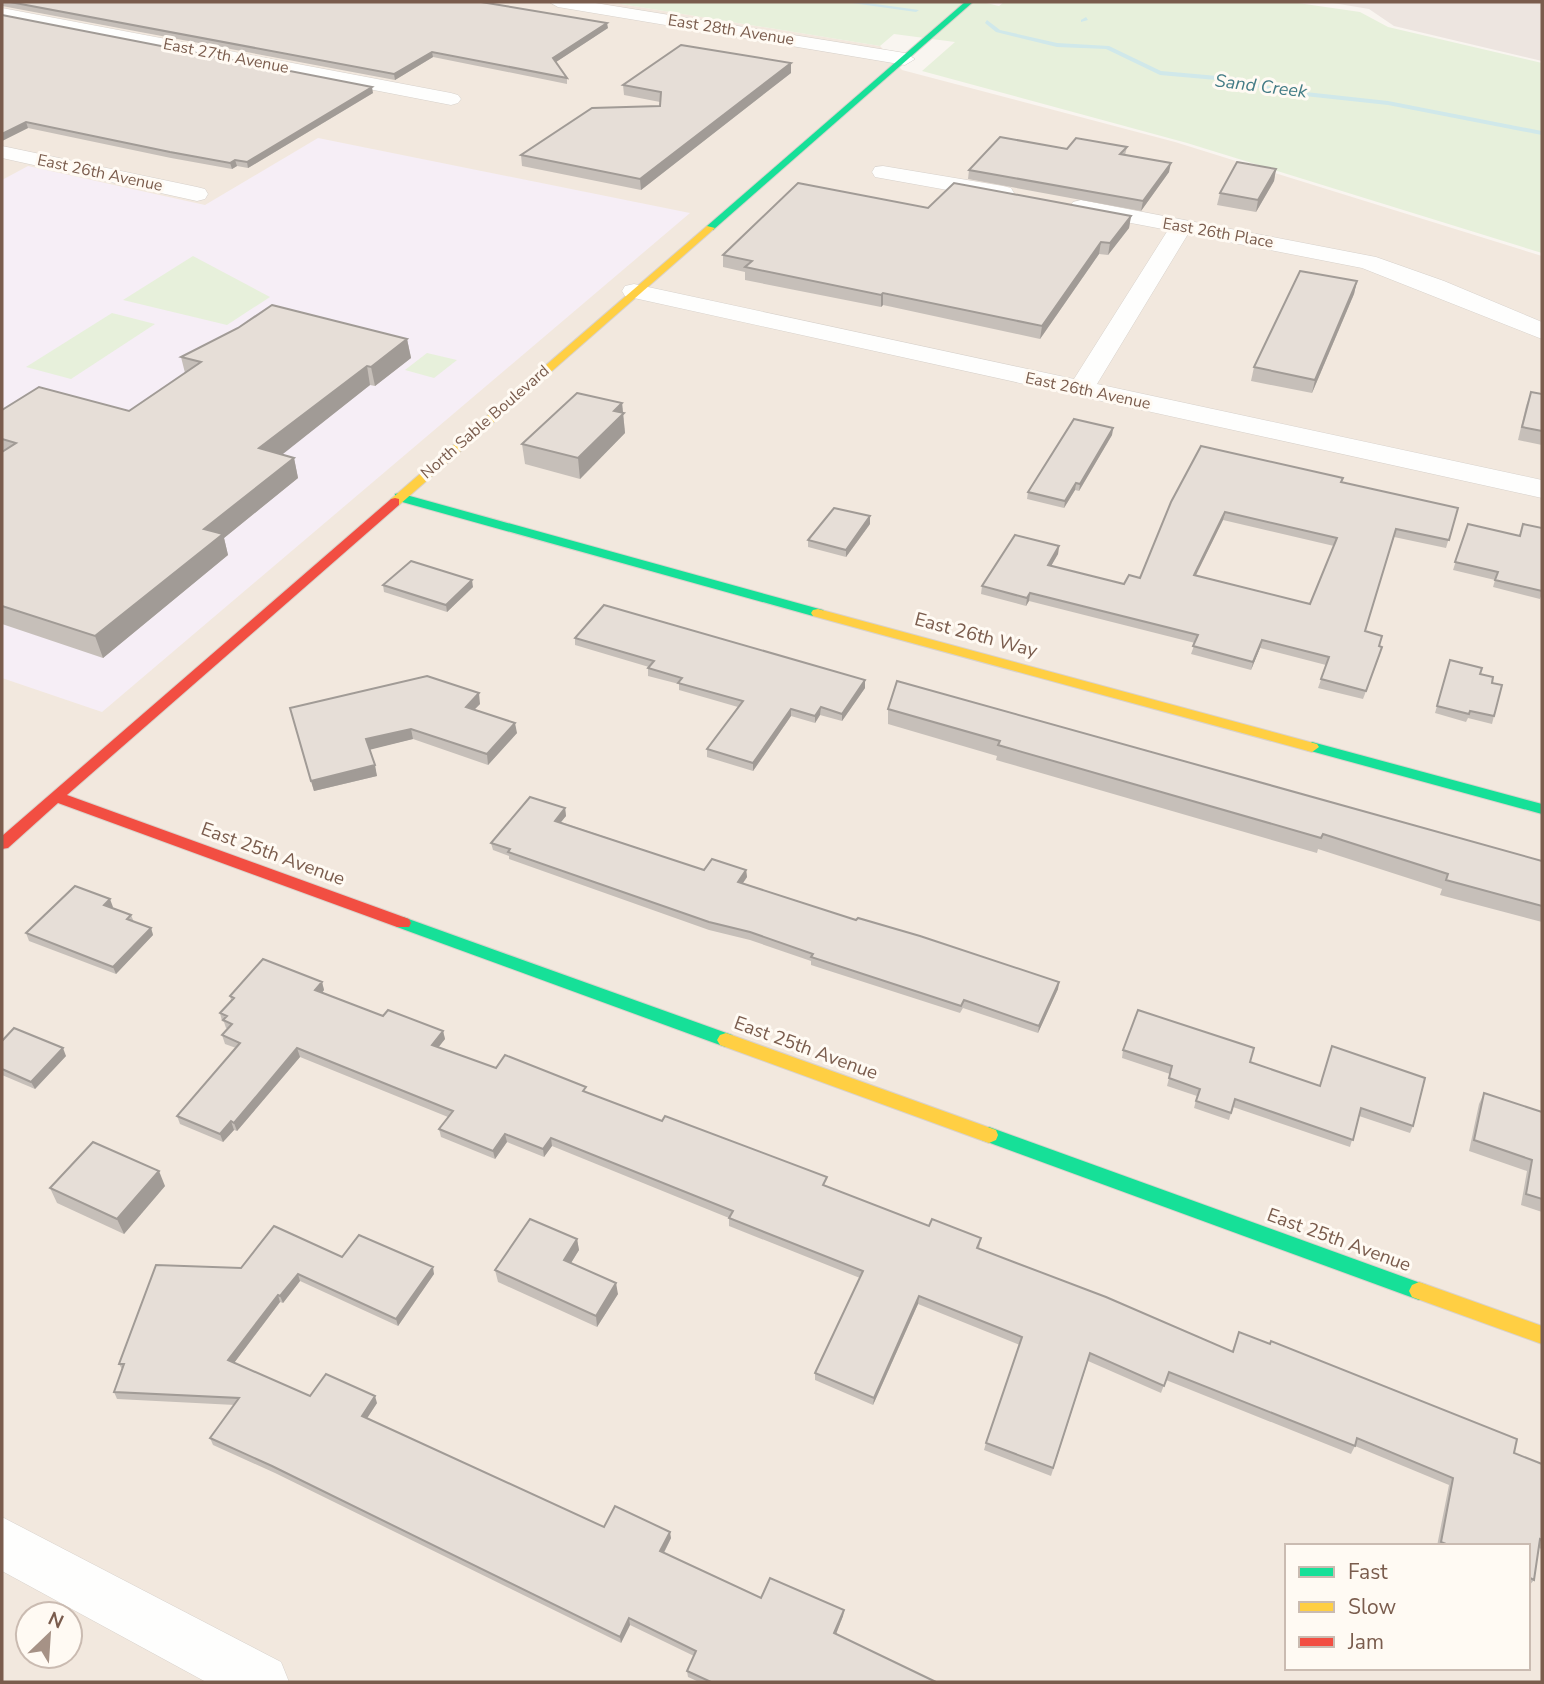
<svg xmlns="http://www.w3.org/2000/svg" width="1544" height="1684" font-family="'Nunito Sans',sans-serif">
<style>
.residential{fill:#f2e8de;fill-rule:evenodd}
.industrial{fill:#ede5e0}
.education{fill:#f6eef6}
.green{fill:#e7f0db}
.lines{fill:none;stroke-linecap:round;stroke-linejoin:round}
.stream{fill:#d0e8ea;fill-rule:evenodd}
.street-casing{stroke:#d7d1cb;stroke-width:1}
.fast-casing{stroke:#d9d2cb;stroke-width:2}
.slow-casing{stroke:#d9d2cb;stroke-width:2}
.jam-casing{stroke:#d9d2cb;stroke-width:2}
.street{fill:#fefefd;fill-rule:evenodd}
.fast{fill:#16e098;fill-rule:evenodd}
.slow{fill:#ffcf43;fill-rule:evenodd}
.jam{fill:#f24e42;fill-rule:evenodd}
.wall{fill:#c6bfb9;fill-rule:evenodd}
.shaded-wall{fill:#a19b96}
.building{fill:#e6ded7;stroke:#a19b96;stroke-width:2;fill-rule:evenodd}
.labels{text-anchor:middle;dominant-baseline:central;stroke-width:6;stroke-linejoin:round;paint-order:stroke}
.far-street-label{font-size:16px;fill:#7a5c4d;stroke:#fffaf3}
.far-water-label{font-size:18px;font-style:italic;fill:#437c86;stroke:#fffaf3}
.street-label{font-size:19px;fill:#7a5c4d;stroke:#fffaf3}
</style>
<rect width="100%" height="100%" fill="#f9f5f0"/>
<path class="residential" d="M2,2H609L880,46L902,70L1175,142L1542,256V1682H2ZM1287,1546H1528V1668H1287ZM28,1614H70V1656H28Z"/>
<path class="industrial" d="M1327,2H1542V61L1394,26L1369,9Z"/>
<path class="education" d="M318,138L690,213L102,712L2,678V180L28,166L205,205Z"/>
<g class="green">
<path d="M609,2H982L999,6L1004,2H1291L1360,12L1388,27L1542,63V253L1187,143L922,71L955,42L894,34L880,46Z"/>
<path d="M193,256L270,297L227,325L123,300Z"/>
<path d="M112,313L155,324L71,379L26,367Z"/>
<path d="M427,353L457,360L434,378L405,370Z"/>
</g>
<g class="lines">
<g class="stream">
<path d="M845,2H861L919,10L916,12Z"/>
<path d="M1086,17L1088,20L1081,22V20Z"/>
<path d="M987,20L1000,30L1057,43L1109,46L1161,71L1240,78L1278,89L1388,101L1542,131V135L1388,105L1277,93L1239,82L1160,75L1106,49L1057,47L996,32L985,23Z"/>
</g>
<defs>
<g id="street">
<path d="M549,2H589L905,53L915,59L905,65L558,7Z"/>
<path d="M2,8L451,93L458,95L461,99L458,103L451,105L2,18Z"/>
<path d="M2,146L197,187L205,189L208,194L205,199L197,201L2,158Z"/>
<path d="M883,166L1003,186L1011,188L1014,193L1011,198L1003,200L875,177L872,172L875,167Z"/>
<path d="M1081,200L1376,257L1444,281L1542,322V339L1362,268L1188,234L1097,384L1542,480V498L634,298L625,296L622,291L625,286L634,284L1074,379L1168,230L1073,212L1070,207L1073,202Z"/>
<path d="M2,1517L281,1662L289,1682H206L2,1571Z"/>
</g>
<g id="fast">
<path d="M965,2H973L713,230H707V226Z"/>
<path d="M399,493L823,610L825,613L823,616H813L395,500V494Z"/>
<path d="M1312,742L1542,804V814L1307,750L1305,747Z"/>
<path d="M403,917L732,1035L735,1040L732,1045L726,1047L720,1045L397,927L395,923L397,919Z"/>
<path d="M989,1127L1426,1285L1429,1291L1426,1297L1419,1300L982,1140L980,1135L982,1130Z"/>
</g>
<g id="slow">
<path d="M707,226L715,228L399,505H391V499Z"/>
<path d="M818,609L1317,744L1319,747L1312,752L813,616L811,613L813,610Z"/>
<path d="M726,1033L996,1130L998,1135L996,1140L989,1143L720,1045L717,1040L720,1035Z"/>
<path d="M1419,1282L1542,1326V1344L1412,1297L1409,1291L1412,1285Z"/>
</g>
<path id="jam" d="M395,498L399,499V505L67,795L409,919L411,923L409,927H397L58,803L8,848L2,849V836L391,499Z"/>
</defs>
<use href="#street" class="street-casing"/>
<use href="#fast" class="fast-casing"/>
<use href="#slow" class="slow-casing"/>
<use href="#jam" class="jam-casing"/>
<use href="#street" class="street"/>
<use href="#fast" class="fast"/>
<use href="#slow" class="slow"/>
<use href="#jam" class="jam"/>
</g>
<g class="wall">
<path d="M2,2H481L608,28L556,62L567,78V84L433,57L395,80L2,6Z"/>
<path d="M2,15L373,93L248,168L237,166L232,169L171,158L28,128L2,141Z"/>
<path d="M791,73L641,190L522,166L521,155L660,106V102L624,95L623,85Z"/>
<path d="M1127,147L1125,155L1169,172L1141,211L968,179L969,170L1067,149Z"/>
<path d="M1276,169L1274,181L1256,212L1217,205L1220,193Z"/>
<path d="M928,208L1131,216L1129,228L1108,255L1099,254L1040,339L883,305L881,307L745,280V272L723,267V255Z"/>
<path d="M1357,281L1354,294L1312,393L1251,381L1254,367Z"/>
<path d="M407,339L411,358L375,386L370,385L282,454L294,458L298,478L224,538L228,555L103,658L2,624V410L129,411L185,373L181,357Z"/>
<path d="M1531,392L1542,394V445L1518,440L1526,406Z"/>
<path d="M622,403L625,433L580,479L525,464L522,444Z"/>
<path d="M1113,428L1112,435L1079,491L1075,490L1064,508L1027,499L1028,492Z"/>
<path d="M1342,482L1458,508L1446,548L1394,537L1365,631L1379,646L1380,655L1363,699L1318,688L1326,665L1260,648L1251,670L1191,654L1195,643L1029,601L1026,606L981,594L982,586L1059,546L1058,554L1051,566L1124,584L1140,578L1171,502ZM1223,520L1334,546L1310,604L1196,575Z"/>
<path d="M870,524L846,557L808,547V540Z"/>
<path d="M1468,524L1519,536L1523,524L1542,528V594L1540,599L1493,587L1495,580L1453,570Z"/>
<path d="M383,585L473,587L447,612L384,592Z"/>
<path d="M575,638L865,688L842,721L820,715L815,723L791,716L753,771L707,757V749L738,707L679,690V684L648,676V668L649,667L575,645Z"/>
<path d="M1450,660L1480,674L1494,716L1492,724L1468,718L1466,722L1435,713Z"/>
<path d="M480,704L475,709L517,733L488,765L413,739L370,749L377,776L314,791L290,708Z"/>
<path d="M888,709L1542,861V922L1440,895L1442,889L1318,849L1317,853L996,760L997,756L888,724Z"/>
<path d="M565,808L566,816L561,822L704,870H746L747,877L743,883L856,920L1059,982L1058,989L1038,1033L963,1008L960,1013L811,965V961L750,940L709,930L509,859V856L493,850L491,843Z"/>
<path d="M113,907L112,908L131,915L134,922L151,928L153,935L116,974L29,941L26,933Z"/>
<path d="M322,982L324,990L322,992L383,1016L443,1031L445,1039L438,1047L496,1068L586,1092L929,1226L981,1238L979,1249L1232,1351L1239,1332L1514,1453L1542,1464V1549L1539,1548L1534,1580L1528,1587V1546H1437L1449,1485L1355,1446L1351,1454L1166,1380L1161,1393L1088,1361L1051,1476L984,1450L986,1443L1020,1345L918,1304L873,1405L815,1380V1373L860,1278L729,1226V1218L552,1146L544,1157L507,1142L495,1159L441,1137L439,1129L448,1117L300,1057L237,1131L234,1130L223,1142L180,1124L177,1116L236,1048L225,1044L222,1035L228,1029L226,1028L224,1022L222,1021L220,1013L231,1000L230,996Z"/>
<path d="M2,1041L66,1056L35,1089L2,1075Z"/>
<path d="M1123,1050L1250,1062L1413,1126L1410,1133L1359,1116L1350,1147L1233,1107L1229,1120L1194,1108L1197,1096L1167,1086L1170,1074L1122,1058Z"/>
<path d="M1484,1093L1542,1112V1212L1521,1205L1527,1171L1469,1151L1479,1104Z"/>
<path d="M165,1186L124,1234L57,1203L50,1188Z"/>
<path d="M577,1239L579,1250L571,1263L618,1294L597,1327L498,1282L495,1270Z"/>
<path d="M342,1257L434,1274L398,1326L300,1281L283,1303L280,1302L234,1363L310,1396L377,1403L367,1418L604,1527L671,1538L664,1553L761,1598L844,1610L843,1616L836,1634L936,1682H699L688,1677L687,1671L694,1656L630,1625L621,1643L275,1473L213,1445L210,1438L235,1405L117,1399L114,1392L122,1369L119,1364L241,1268Z"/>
</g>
<g class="shaded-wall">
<path d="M607,23L608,28L553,64V58Z"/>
<path d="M432,52L433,57L395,80L394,74Z"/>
<path d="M791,63V73L641,190L640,179Z"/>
<path d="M372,87L373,93L248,168L247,162Z"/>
<path d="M26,122L28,128L2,141V134Z"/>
<path d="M235,160L237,166L232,169L230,163Z"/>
<path d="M1171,163L1169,172L1141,211L1143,201Z"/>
<path d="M1276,169L1274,181L1256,212L1258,200Z"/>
<path d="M1131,216L1129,228L1108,255L1110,243Z"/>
<path d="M1101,242L1099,254L1040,339L1042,326Z"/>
<path d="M1357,281L1354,294L1312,393L1315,380Z"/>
<path d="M883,293V305L881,307V295Z"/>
<path d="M407,339L411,358L375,386L371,367Z"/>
<path d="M367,366L370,385L264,469L259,448Z"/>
<path d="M622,403L625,433L580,479L578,458L614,411Z"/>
<path d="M1113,428L1112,435L1079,491L1080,484Z"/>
<path d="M294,458L298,478L224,538L228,555L103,658L95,636L204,529Z"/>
<path d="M1076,483L1075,490L1064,508L1065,501Z"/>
<path d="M1225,512L1223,520L1192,583L1194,575Z"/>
<path d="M870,516V524L846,557V550Z"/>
<path d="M1059,546L1058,554L1047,573L1048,565Z"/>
<path d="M472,580L473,587L447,612L446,605Z"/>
<path d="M1030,593L1029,601L1026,606L1027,598Z"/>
<path d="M1262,640L1260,648L1251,670L1253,662Z"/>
<path d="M865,680V688L842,721V714Z"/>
<path d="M479,693L480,704L467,717L466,707Z"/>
<path d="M821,707L820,715L815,723V716Z"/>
<path d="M791,709V716L753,771V763Z"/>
<path d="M515,723L517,733L488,765L487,754Z"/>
<path d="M411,729L413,739L369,750L366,739Z"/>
<path d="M375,765L377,776L314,791L311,781Z"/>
<path d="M565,808L566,816L556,828L555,821Z"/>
<path d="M746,870L747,877L738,890V882Z"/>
<path d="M110,899L113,907L107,912L104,905Z"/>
<path d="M151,928L153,935L116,974L113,967Z"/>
<path d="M322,982L324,990L318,998L315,990Z"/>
<path d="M1059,982L1058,989L1038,1033L1039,1026Z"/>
<path d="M443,1031L445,1039L434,1053L432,1045Z"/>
<path d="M63,1048L66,1056L35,1089L31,1082Z"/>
<path d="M297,1048L300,1057L237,1131L234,1123Z"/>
<path d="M231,1121L234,1130L223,1142L220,1134Z"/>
<path d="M505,1134L507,1142L495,1159L493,1151Z"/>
<path d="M551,1138L552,1146L544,1157L543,1149Z"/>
<path d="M159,1171L165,1186L124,1234L117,1219Z"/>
<path d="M577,1239L579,1250L566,1271L564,1260Z"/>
<path d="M433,1267L434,1274L398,1326L396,1319Z"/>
<path d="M298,1274L300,1281L283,1303L280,1296Z"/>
<path d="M616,1283L618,1294L597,1327L596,1316Z"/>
<path d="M278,1295L280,1302L231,1367L228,1360Z"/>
<path d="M919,1296L918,1304L873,1405L874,1398Z"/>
<path d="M375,1396L377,1403L364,1423L362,1416Z"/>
<path d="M670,1532L671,1538L661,1558L660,1551Z"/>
<path d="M844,1610L843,1616L834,1639V1633Z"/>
<path d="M629,1618L630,1625L621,1643L620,1637Z"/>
</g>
<g class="building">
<path d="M10,2H481L607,23L553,58L567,78L432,52L394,74Z"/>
<path d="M2,15L372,87L247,162L235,160L230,163L170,152L26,122L2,134Z"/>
<path d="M681,45L791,63L640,179L521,155L592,108L660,106L661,92L623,85Z"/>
<path d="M1000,137L1067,149L1076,138L1127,147L1120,154L1171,163L1143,201L969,170Z"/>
<path d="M1237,162L1276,169L1258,200L1220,193Z"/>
<path d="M798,183L928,208L954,183L1131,216L1110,243L1101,242L1042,326L883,293L881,295L745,267L752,261L723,255Z"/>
<path d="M1300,271L1357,281L1315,380L1254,367Z"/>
<path d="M272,305L407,339L371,367L367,366L259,448L294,458L204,529L223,534L95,636L2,606V452L16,443L2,439V410L39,387L129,411L201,362L181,357L238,328Z"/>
<path d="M1531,392L1542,394V431L1522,427Z"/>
<path d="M577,393L622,403L614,411L624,413L578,458L522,444Z"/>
<path d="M1074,419L1113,428L1080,484L1076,483L1065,501L1028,492Z"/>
<path d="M1201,446L1343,478L1341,482L1458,508L1449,540L1396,529L1365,631L1382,636L1379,646L1382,647L1366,691L1321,679L1329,657L1262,640L1253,662L1193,646L1198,635L1030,593L1027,598L982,586L1015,535L1059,546L1048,565L1124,584L1129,575L1140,578L1171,502ZM1225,512L1337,538L1310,604L1194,575Z"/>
<path d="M834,508L870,516L846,550L808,540Z"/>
<path d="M1468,524L1520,536L1523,524L1542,528V591L1495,580L1498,572L1455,562Z"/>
<path d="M411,561L472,580L446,605L383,585Z"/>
<path d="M604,605L865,680L842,714L821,707L815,716L791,709L753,763L707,749L743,701L678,683L682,678L648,668L654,661L575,638Z"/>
<path d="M1450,660L1482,668L1480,674L1493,677L1492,683L1502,685L1494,716L1470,711L1469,714L1437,706Z"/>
<path d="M427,676L479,693L466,707L515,723L487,754L411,729L366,739L375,765L311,781L290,708Z"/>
<path d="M897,681L1542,861V906L1446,880L1448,874L1323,834L1321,838L998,745L1000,741L888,709Z"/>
<path d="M530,797L565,808L555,821L704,870L712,859L746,870L738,882L856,920L858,918L920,936L1059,982L1039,1026L964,1000L961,1006L811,957L813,954L750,932L709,922L508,852L510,849L491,843Z"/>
<path d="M75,886L110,899L104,905L131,915L127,919L151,928L113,967L26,933Z"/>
<path d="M263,959L322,982L315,990L383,1016L388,1010L443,1031L432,1045L496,1068L505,1055L586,1087L583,1091L662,1121L665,1116L827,1177L823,1185L929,1226L932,1219L981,1238L977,1248L1106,1297L1233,1352L1239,1332L1270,1344L1271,1341L1517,1439L1514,1453L1542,1464V1540L1540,1539L1534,1580L1528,1577V1546H1451L1441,1542L1453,1478L1357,1438L1355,1446L1169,1372L1164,1386L1090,1353L1053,1468L986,1443L1022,1337L919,1296L874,1398L815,1373L863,1271L729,1218L733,1211L551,1138L543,1149L505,1134L493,1151L439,1129L453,1111L297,1048L234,1123L231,1121L220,1134L177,1116L240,1043L222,1035L232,1024L223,1020L227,1016L220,1013L234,998L230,996Z"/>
<path d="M1138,1010L1254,1048L1250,1062L1320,1086L1332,1046L1425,1078L1413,1126L1361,1108L1353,1140L1235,1099L1231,1113L1196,1101L1200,1089L1169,1078L1172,1066L1123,1050Z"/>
<path d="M14,1028L63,1048L31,1082L2,1069V1041Z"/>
<path d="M1484,1093L1542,1112V1199L1526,1194L1532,1160L1474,1140Z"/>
<path d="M93,1142L159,1171L117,1219L50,1188Z"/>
<path d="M530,1219L577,1239L564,1260L616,1283L596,1316L495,1270Z"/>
<path d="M274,1226L342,1257L359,1235L433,1267L396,1319L298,1274L280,1296L278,1295L228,1360L310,1396L326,1374L375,1396L362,1416L604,1527L615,1506L670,1532L660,1551L761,1598L770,1578L844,1610L834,1633L936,1682H711L687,1671L696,1651L629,1618L620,1637L272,1466L210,1438L239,1398L114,1392L124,1364H119L156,1265L241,1268Z"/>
</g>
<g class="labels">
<g class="far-street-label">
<text transform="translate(731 30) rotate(9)">East 28th Avenue</text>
<text transform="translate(226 56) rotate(11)">East 27th Avenue</text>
<text transform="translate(100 173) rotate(12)">East 26th Avenue</text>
<text transform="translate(1218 233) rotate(10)">East 26th Place</text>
<text transform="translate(1088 391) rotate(12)">East 26th Avenue</text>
<text transform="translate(485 422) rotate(-41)">North Sable Boulevard</text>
</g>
<g class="far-water-label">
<text transform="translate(1261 86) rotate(7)">Sand Creek</text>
</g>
<g class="street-label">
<text transform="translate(976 635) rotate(15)">East 26th Way</text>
<text transform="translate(273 854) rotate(20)">East 25th Avenue</text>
<text transform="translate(806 1048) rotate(20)">East 25th Avenue</text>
<text transform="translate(1339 1240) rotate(20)">East 25th Avenue</text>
</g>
</g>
<rect width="1544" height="1684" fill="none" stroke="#7a5c4d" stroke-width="7"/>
<rect x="1285" y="1544" width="245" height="126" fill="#fffaf3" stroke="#cabbb1" stroke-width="2"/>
<rect x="1299" y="1567" width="35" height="10" fill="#16e098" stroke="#cabbb1" stroke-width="2"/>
<text x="1348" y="1579" font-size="21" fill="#7a5c4d">Fast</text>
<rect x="1299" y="1602" width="35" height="10" fill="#ffcf43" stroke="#cabbb1" stroke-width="2"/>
<text x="1348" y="1614" font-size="21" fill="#7a5c4d">Slow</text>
<rect x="1299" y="1637" width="35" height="10" fill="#f24e42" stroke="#cabbb1" stroke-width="2"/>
<text x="1348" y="1649" font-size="21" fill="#7a5c4d">Jam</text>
<g transform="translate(49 1635) rotate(25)"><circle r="33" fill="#fffaf3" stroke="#cabbb1" stroke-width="2"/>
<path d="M0-5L12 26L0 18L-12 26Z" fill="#a69286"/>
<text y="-10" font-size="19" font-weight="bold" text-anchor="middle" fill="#7a5c4d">N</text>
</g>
</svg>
